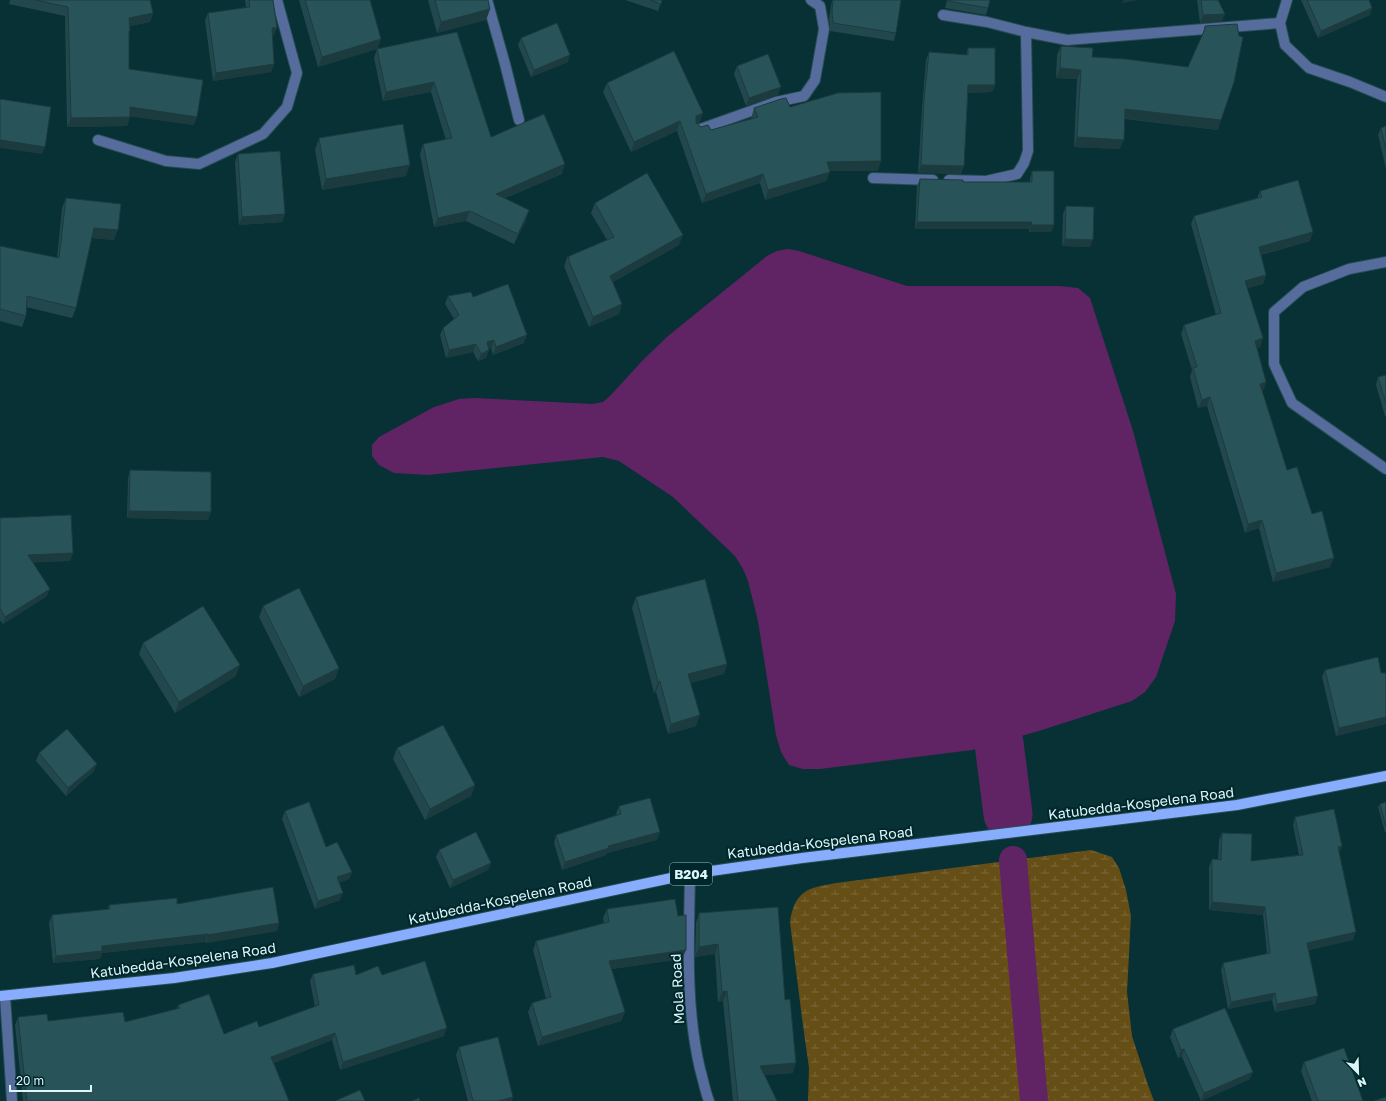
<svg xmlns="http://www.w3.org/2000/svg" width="1386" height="1101" font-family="'Golos Text',sans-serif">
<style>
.wetland{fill:url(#wetland-marsh)}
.water{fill:#602465}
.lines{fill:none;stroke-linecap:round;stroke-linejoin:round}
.canal{stroke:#602465;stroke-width:28}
.river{stroke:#602465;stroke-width:49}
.minor-casing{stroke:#254d50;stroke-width:12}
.primary-casing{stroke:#254d50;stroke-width:12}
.minor{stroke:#556c9d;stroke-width:10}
.primary{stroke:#88adfe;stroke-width:10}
.wall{fill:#22484d}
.shaded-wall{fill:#1c3b3e}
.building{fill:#285459;stroke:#1c3b3e}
.labels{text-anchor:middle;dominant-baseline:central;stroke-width:4;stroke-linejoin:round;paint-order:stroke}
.shield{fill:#00272b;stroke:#9ab8bb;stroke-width:1}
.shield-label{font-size:13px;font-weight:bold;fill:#dcf6f9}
.street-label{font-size:14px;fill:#dcf6f9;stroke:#00272b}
</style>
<defs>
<pattern id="wetland-marsh" width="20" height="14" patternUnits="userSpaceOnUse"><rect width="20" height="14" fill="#664e17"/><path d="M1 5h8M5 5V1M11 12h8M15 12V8" fill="none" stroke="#7b683a"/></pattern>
</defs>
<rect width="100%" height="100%" fill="#073135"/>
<path class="wetland" d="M1091,850L1112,857L1119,868L1126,890L1131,916L1127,992L1132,1036L1148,1085L1154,1101H808L809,1068L802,1018L790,922C795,890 808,888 836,883Z"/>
<path class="water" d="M788,249L799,251L907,286H1059L1078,288L1090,298L1133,431L1176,594L1175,621L1156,677L1145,692L1132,701L1042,730L972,750L820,769H803L789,765L781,752L776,735L758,621L748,581L743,569L735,556L673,497L619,461L603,457L428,475L412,474L394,473L379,465L372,456V445L379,437L434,407L459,399L474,398L592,404L603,402L611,395L642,361L668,336L767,256L777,251Z"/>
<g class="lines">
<path class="canal" d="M1013,860L1034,1101"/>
<path class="river" d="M999,743L1008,814"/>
<defs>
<g id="minor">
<path d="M487,0L505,64L519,120"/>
<path d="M1287,0L1280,23L1285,45L1309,68L1350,82L1386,97"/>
<path d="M943,15L987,22L1026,32L1067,40L1280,23"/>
<path d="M698,130L776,102L804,96L815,80L824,29L820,6L811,0"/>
<path d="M98,140L166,161L199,164L263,134L287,107L297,73L277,0"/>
<path d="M873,178L933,180"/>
<path d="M949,180L986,181L1017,174L1024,163L1028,151L1026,32"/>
<path d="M1386,262L1349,269L1303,287L1274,312V364L1292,403L1386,469"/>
<path d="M690,874C689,939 685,1005 700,1069C703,1079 705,1091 709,1101"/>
<path d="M5,996L12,1101"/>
</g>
<path id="primary" d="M0,996L174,978L272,963L690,874L802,858L1237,805L1386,776"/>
</defs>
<use href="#minor" class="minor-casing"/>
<use href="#primary" class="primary-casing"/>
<use href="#minor" class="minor"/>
<use href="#primary" class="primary"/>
</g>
<g class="wall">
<path d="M10,0H150L153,13L150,22L130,26V31L129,35V69L194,125L130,116L127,126L67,127L65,16L9,4Z"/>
<path d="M245,0H273L274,35L272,36L274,64L271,72L213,81L205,20L208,13L246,8Z"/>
<path d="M299,0H370L381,39L377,49L457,32L491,137L562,174L505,198L526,220L514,244L466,221L434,227L420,154L423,144L446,140L431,92L383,101L374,58L377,49L318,67Z"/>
<path d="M428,0H488L490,9L486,20L437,33Z"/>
<path d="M625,0H662L658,11Z"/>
<path d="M832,0H901L896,33L894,41L830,31L829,19Z"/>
<path d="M947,0H990L988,8L986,15L945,8Z"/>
<path d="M1197,0H1218L1222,21L1200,23Z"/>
<path d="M1301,0H1369L1372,8L1370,15L1318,38Z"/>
<path d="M1205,26L1218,130L1125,119L1120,149L1074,147L1077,79L1056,78L1057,55L1061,46L1092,57L1188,67L1202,37V36Z"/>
<path d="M521,38L568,62L531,77L518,45Z"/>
<path d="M968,48L995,85L992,92L968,93L964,166L961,174L918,173L922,108L926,60L929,52L966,55Z"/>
<path d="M737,66L778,95L746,106L734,74Z"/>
<path d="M607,83L703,113L699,123L697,124L701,127L711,130L751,119L754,108L790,107L878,171H830L826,181L765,200L760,183L702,203L677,131L631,152L603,92Z"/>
<path d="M1386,126V169L1378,135L1381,128Z"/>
<path d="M319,138L406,176L322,190L315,150Z"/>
<path d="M238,154L285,214L282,222L239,225L235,162Z"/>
<path d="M1032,171L1054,225L1051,232H1029V229H915L917,186L920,179L963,182H1030V178Z"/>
<path d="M1260,191L1310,241L1261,255L1266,275L1263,284L1247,288L1263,338L1260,347L1257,348L1266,382L1263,391H1262L1287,470L1312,514L1330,567L1273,582L1259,528L1245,533L1207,406L1198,408L1190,377L1192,370L1181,334L1184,325L1216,315L1191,224L1194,216L1257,198Z"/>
<path d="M66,198L114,240L91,238L76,308L72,318L26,307V316L22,327L0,321V246L57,258L62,208Z"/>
<path d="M595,203L679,245L613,282L622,304L619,314L589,327L565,269V268L564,267L567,257L607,240L591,213Z"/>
<path d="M1066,206L1090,247L1062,246L1063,214Z"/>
<path d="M448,296L473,297L524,343L493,355L491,348L489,349L486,358L478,361L473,352L446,358L440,335L443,328L454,319L445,304Z"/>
<path d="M1386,375V416H1385L1376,385L1378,377Z"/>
<path d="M130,470L211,512L208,520L127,518L128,478Z"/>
<path d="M0,518L73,553L70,561L33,562L47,596L3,624L0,620Z"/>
<path d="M636,597L727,664L724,674L690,683L696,726L668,734L656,692L654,693L632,608Z"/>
<path d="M263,606L339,668L335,679L299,697L259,617Z"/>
<path d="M143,643L236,676L175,713L139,654Z"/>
<path d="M1325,670L1381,673H1386V724L1336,736L1322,677Z"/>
<path d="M397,748L475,785L471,796L425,820L393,759Z"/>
<path d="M39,753L94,771L66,796L36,761Z"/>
<path d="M1386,802V832H1385L1378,807L1380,804Z"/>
<path d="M619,806L657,840L607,853L606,855L562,870L554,843L556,835L617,815L616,814Z"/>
<path d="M285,811L326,847L352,872L349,879L339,883L340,900L315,909L282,819Z"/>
<path d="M1295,817L1342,846L1339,853L1353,940L1309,950L1315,1004L1275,1012L1272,1000L1228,1009L1221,970L1223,963L1267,954L1263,915L1209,910V867L1212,859L1218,860L1219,840L1222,833L1251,861L1299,855L1293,825Z"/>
<path d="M439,850L491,863L488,870L450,888L436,857Z"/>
<path d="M177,904L279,923L277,931L206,943L205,942L102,953L100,959L53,963L49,923L52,915L108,909L109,905Z"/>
<path d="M607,909L682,959L611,969L625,1012L621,1021L538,1046L528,1012L532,1003L546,999L533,950L536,941L604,923L603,918Z"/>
<path d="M699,913L785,1000L793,1073L765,1075L777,1101H733L723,1001L718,1002L715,954L695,957L696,923Z"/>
<path d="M313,974L356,975H382L444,1036L340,1070L332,1040L274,1063L289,1101H23L15,1025L18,1017L48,1021L125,1022L177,1009L178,1005L224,1034L259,1027L315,1007L310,981Z"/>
<path d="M1173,1029L1250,1079L1201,1101L1182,1057L1178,1058L1170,1037Z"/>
<path d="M459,1047L512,1101H468L456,1055Z"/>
<path d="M1304,1062L1363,1101H1312L1301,1071Z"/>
</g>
<g class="shaded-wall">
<path d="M1123,0H1139L1122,3Z"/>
<path d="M1372,8L1370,15L1318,38L1321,31Z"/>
<path d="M490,9L486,20L437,33L441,22Z"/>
<path d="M153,13L150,22L125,27L129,18Z"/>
<path d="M1225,14L1222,21L1200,23L1203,15Z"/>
<path d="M272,28H277L274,35L269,36Z"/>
<path d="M381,39L377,49L318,67L322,57Z"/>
<path d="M570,55L568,62L531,77L534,70Z"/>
<path d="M274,64L271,72L213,81L216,73Z"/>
<path d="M1060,68L1081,70L1077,79L1056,78Z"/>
<path d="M434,82L431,92L383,101L386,92Z"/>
<path d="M968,85H995L992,92L965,93Z"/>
<path d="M781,87L778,95L746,106L749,98Z"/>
<path d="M130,107L197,117L194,125L127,116Z"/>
<path d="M1125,109L1221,120L1218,130L1122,118Z"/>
<path d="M703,113L699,123L693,126L696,116Z"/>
<path d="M130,117L127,126L67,127L71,118Z"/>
<path d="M680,121L677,131L631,152L634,142Z"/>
<path d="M1077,137L1124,140L1120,149L1074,147Z"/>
<path d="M0,140L45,147L42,154L0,148Z"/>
<path d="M881,161L878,171H823L827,162Z"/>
<path d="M565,164L562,174L492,204L496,194Z"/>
<path d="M410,165L406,176L322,190L326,179Z"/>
<path d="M921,165L964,166L961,174L918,173Z"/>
<path d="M830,172L826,181L765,200L768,190Z"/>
<path d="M763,174L760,183L702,203L706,194Z"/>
<path d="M529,210L526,220L514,244L518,234Z"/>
<path d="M470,211L466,221L434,227L438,218Z"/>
<path d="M285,214L282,222L239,225L242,217Z"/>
<path d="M917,222H1032L1029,229H915Z"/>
<path d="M1031,225H1054L1051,232H1029Z"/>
<path d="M94,228L118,230L114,240L90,238Z"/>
<path d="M1313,232L1310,241L1255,256L1259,247Z"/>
<path d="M683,235L679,245L606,286L610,276Z"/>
<path d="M1065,239L1093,240L1090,247L1062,246Z"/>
<path d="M1266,275L1263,284L1242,290L1245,281Z"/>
<path d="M622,304L619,314L589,327L593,317Z"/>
<path d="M527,335L524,343L493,355L496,347Z"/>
<path d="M1263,338L1260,347L1252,350L1255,341Z"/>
<path d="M494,340L491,348L484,350L487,342Z"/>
<path d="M476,344L473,352L446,358L449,350Z"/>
<path d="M489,350L486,358L478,361L481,354Z"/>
<path d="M1266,382L1263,391L1257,392L1260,384Z"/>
<path d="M1210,397L1207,406L1198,408L1202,400Z"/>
<path d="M129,511L211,512L208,520L127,518Z"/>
<path d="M1262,520L1259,528L1245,533L1248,524Z"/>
<path d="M73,553L70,561L25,563L28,555Z"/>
<path d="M1334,558L1330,567L1273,582L1276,573Z"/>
<path d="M50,589L47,596L3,624L5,617Z"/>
<path d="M727,664L724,674L684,685L688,674Z"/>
<path d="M240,665L236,676L175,713L179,702Z"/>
<path d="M339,668L335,679L299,697L303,686Z"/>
<path d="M660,681L656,692L654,693L658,682Z"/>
<path d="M700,715L696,726L668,734L671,724Z"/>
<path d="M1386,717V724L1336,736L1339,728Z"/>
<path d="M97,764L94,771L66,796L68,788Z"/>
<path d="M475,785L471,796L425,820L430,809Z"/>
<path d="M660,832L657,840L607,853L606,855L562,870L565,862L608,846Z"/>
<path d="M1342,846L1339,853L1338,847Z"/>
<path d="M491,863L488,870L450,888L453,880Z"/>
<path d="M352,872L349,879L334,885L337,877Z"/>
<path d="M343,893L340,900L315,909L318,901Z"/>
<path d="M1212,902L1265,907L1263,915L1209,910Z"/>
<path d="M279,923L277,931L206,943L208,935Z"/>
<path d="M1356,932L1353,940L1304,951L1307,943Z"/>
<path d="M208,934L205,942L102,953L100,959L53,963L56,956L102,946Z"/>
<path d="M718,944L715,954L695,957L699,947Z"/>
<path d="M686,950L682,959L606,970L609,961Z"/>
<path d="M727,991L723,1001L718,1002L722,992Z"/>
<path d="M1275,993L1272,1000L1228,1009L1231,1002Z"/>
<path d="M1318,996L1315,1004L1275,1012L1277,1004Z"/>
<path d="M625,1012L621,1021L538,1046L542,1037Z"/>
<path d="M447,1028L444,1036L340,1070L343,1062Z"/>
<path d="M335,1033L332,1040L268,1065L271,1057Z"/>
<path d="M1184,1049L1182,1057L1178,1058L1181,1050Z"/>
<path d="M796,1063L793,1073L757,1076L760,1066Z"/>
<path d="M1253,1072L1250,1079L1201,1101L1204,1093Z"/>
<path d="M513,1097L512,1101H498Z"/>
</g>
<g class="building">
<path d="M35,0H150L153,13L129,18L130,31H129V69L203,80L197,117L130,107V117L71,118L68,7Z"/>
<path d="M249,0H273L277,28H272L274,64L216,73L208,13L250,7Z"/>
<path d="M305,0H370L381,39L322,57Z"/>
<path d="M435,0H488L490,9L441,22Z"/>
<path d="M650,0H662L661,4Z"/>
<path d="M833,0H901L896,33L833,23L832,11Z"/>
<path d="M948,0H990L988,8L948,1Z"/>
<path d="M1201,0H1218L1225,14L1203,15Z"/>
<path d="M1307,0H1369L1372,8L1321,31Z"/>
<path d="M557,23L570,55L534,70L521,38Z"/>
<path d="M1237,24L1239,36L1243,37L1234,82L1221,120L1125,109L1124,140L1077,137L1081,70L1060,68L1061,46L1093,48L1092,57L1125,59L1188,67L1205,29V26Z"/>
<path d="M457,32L491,137L544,114L565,164L496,194L529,210L518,234L470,211L438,218L423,144L452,138L434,82L386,92L377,49Z"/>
<path d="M968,48H995V85H968L964,166L921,165L924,100L929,52L968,55Z"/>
<path d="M674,51L703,113L696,116V123L701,127L708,125L711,130L758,117L754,108L781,99L786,98L790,107L838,93L881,92V161L827,162L830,172L768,190L763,174L706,194L680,121L634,142L607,83Z"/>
<path d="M768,54L781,87L749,98L737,66Z"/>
<path d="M0,99L51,107L45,147L0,140Z"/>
<path d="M403,124L410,165L326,179L319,138Z"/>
<path d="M1386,126V150L1381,128Z"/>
<path d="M280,151L285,214L242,217L238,154Z"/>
<path d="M1032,171H1054V225H1031L1032,222H917L920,179L963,180V182H1032Z"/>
<path d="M647,173L683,235L610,276L622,304L593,317L568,259L570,258L567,257L614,237L595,203Z"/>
<path d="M1298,180L1313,232L1259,247L1266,275L1245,281L1263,338L1255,341L1266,382L1260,384L1287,470L1297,467L1312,514L1322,511L1334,558L1276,573L1262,520L1248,524L1210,397L1202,400L1193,368L1197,367L1184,325L1221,313L1194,216L1262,197L1260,191Z"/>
<path d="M66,198L121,204L118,230L94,228L76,308L27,296L26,316L0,309V246L59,258Z"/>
<path d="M1066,206L1094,207L1093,240L1065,239Z"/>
<path d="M508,284L527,335L496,347L494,340L487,342L489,350L481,354L476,344L449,350L443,328L459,315L448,296L471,292L473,297Z"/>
<path d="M1386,375V403L1378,377Z"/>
<path d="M130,470L211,472V512L129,511Z"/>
<path d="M71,515L73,553L28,555L50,589L5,617L0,608V518Z"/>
<path d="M705,579L727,664L688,674L700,715L671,724L660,681L658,682L636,597Z"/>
<path d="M299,588L339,668L303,686L263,606Z"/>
<path d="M203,606L240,665L179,702L143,643Z"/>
<path d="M1378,657L1381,673H1386V717L1339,728L1325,670Z"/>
<path d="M443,725L475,785L430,809L397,748Z"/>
<path d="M67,729L97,764L68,788L39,753Z"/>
<path d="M650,798L660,832L608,846L609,848L565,862L556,835L621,814L619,806Z"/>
<path d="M309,802L326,847L337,842L352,872L337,877L343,893L318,901L285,811Z"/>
<path d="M1386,802V827L1380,804Z"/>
<path d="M1334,809L1342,846L1338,847L1356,932L1307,943L1318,996L1277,1004L1275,993L1231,1002L1223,963L1270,953L1265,907L1212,902V859L1221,860L1222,833L1252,834L1251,861L1303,855L1295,817Z"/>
<path d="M476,832L491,863L453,880L439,850Z"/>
<path d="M273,887L279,923L208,935V934L102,946V951L56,956L52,915L110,909L109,905L177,898V904Z"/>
<path d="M675,899L678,916L686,915V950L609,961L625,1012L542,1037L532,1003L551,997L536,941L609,922L607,909Z"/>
<path d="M778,907L785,1000L790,999L796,1063L760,1066L777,1101H738L727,991L722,992L718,944L699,947V913Z"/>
<path d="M425,961L447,1028L343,1062L335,1033L271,1057L289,1101H27L18,1017L47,1014L48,1021L123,1012L125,1022L180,1008L178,1005L209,994L224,1034L257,1021L259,1027L319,1005L313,974L354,965L356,975L378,966L382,975Z"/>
<path d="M1225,1008L1253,1072L1204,1093L1184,1049L1181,1050L1173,1029Z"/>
<path d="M498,1037L513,1097L498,1101H473L459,1047Z"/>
<path d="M1344,1048L1363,1101H1318L1304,1062Z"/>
<path d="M360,1090L365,1101H335Z"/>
<path d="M1386,1097V1101H1374Z"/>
<path d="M419,1098L420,1101H412Z"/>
</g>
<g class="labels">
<rect class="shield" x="670" y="863" width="42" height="22" rx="3"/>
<g class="shield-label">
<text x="691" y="874">B204</text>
</g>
<g class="street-label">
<text transform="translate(1141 803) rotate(-7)">Katubedda-Kospelena Road</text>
<text transform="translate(820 842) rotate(-7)">Katubedda-Kospelena Road</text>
<text transform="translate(500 900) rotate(-12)">Katubedda-Kospelena Road</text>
<text transform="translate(183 960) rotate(-8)">Katubedda-Kospelena Road</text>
<text transform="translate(677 989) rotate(-93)">Mola Road</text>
</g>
</g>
<g transform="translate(1358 1073) rotate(157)" stroke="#00272b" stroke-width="3" paint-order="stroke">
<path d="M0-3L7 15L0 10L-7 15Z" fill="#dcf6f9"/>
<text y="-6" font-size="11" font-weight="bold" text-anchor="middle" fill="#dcf6f9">N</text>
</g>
<path d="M10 1085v6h81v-6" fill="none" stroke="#dcf6f9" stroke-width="2"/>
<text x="16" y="1085" font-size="12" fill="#dcf6f9" stroke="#00272b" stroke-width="3" paint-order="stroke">20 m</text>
</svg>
